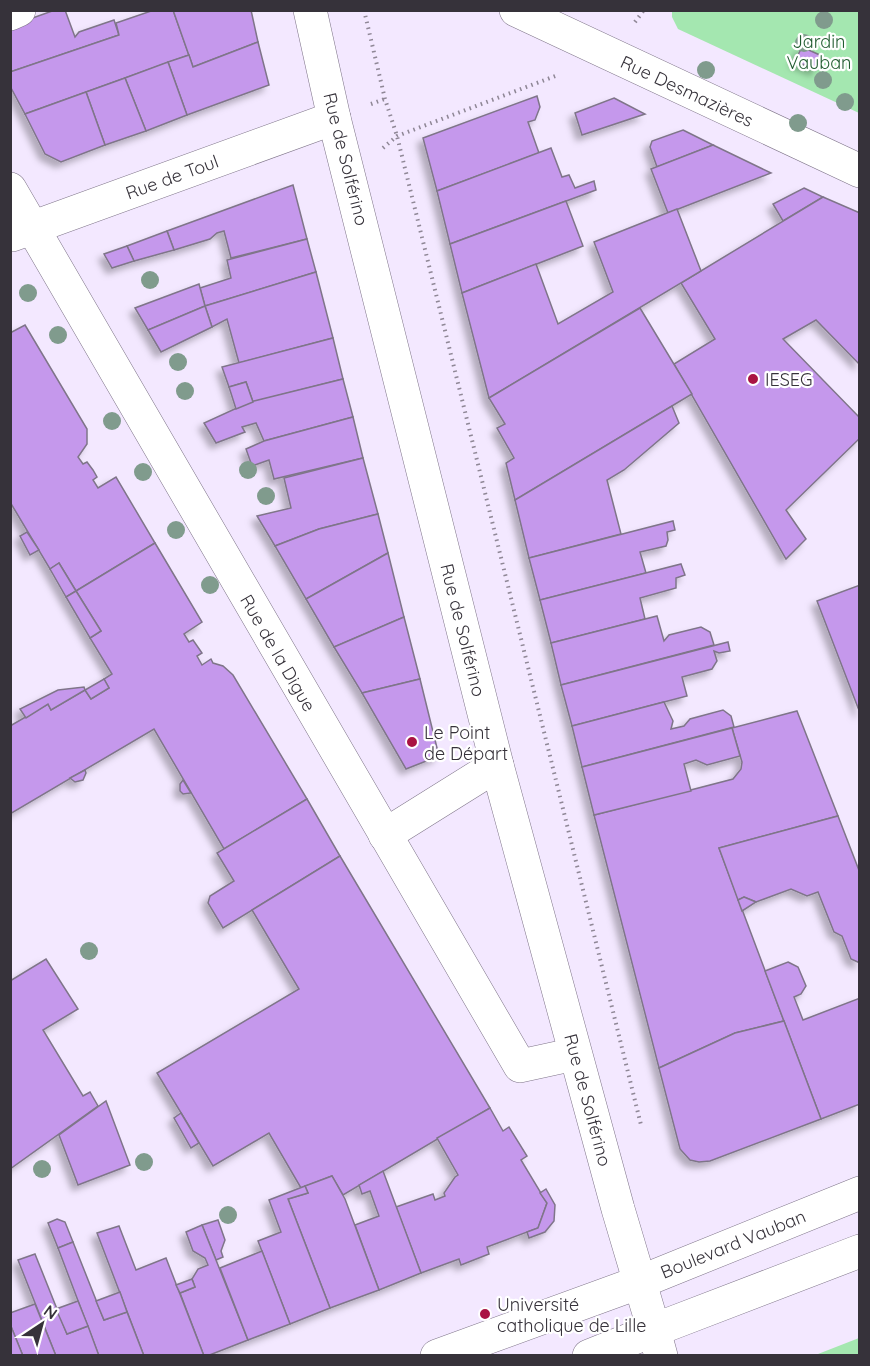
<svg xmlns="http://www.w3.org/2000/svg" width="870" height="1366" font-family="Quicksand,sans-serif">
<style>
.green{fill:#a4e7b0}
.building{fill:#c598ec;stroke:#7f7589;stroke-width:1.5;filter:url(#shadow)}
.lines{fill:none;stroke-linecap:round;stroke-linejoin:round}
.minor-casing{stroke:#7f7589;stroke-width:34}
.secondary-casing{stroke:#7f7589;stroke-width:34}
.primary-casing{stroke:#7f7589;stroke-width:34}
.path{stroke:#8f8796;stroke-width:4;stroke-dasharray:1.5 4.5;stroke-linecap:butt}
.minor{stroke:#fff;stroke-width:33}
.secondary{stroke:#fff;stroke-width:33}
.primary{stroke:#fff;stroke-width:33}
.tree{fill:#809b8d}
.poi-dot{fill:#a91343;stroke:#fff;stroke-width:2}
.labels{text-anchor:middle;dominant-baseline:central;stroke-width:4.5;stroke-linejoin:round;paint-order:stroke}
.park-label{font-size:18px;fill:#215c30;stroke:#fff}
.street-label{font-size:18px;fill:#36323a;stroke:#fff}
.poi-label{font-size:18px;fill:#36323a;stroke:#fff;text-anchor:start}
</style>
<defs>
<filter id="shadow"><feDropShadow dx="-5.5" dy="5.5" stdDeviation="3" flood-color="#0004"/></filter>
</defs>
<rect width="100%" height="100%" fill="#f3e8ff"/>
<g class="green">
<path d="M672,10L859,11V113L678,29L672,17Z"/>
<path d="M859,1338V1355H814L818,1354Z"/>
</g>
<g class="building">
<path d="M55,10H65L75,37L79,32L114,20L119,35L10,72V26Z"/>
<path d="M154,10H173L189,55L25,114L10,86V72L119,35L116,23Z"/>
<path d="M173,10H251L258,42L193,67Z"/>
<path d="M258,42L269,85L187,115L168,62L189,55L193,67Z"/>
<path d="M802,47L822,56L816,70L795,61Z"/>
<path d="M168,62L187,115L146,131L125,78Z"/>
<path d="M125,78L146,131L105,145L86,92Z"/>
<path d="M86,92L105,145L61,162L45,154L25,114Z"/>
<path d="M537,96L540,107L535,120L528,122L539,153L437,191L423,138Z"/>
<path d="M614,98L645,114L582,135L575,113Z"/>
<path d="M683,130L713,145L657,167L650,147L652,141Z"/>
<path d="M713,145L771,173L668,213L651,169Z"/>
<path d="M551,148L562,177L569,175L575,188L594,181L596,190L450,244L437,191Z"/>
<path d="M293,185L307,239L231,258L224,231L217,233L210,239L174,250L167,231Z"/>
<path d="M804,188L823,197L783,221L773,204Z"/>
<path d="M823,197L860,213V365L816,320L783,339L860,418V438L786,510L806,539L786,559L674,364L715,339L681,283Z"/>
<path d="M566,201L583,246L462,293L450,244Z"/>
<path d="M677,209L701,271L489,398L462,293L536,264L558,324L613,292L594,242Z"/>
<path d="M167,231L174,250L134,261L127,246Z"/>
<path d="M307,239L316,272L205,306L200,288L231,278L227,260Z"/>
<path d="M127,246L134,261L112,268L104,254Z"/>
<path d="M316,272L333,338L239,363L227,319L212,327L205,306Z"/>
<path d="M199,284L205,306L148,330L135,308Z"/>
<path d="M205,306L212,327L161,352L148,330Z"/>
<path d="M640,308L692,394L515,500L506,463L514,458L497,428L505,424L489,398Z"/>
<path d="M25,325L87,429V444L78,457L83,464L87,462L93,470L97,477L93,480L98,488L116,477L155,543L76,591L59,563L50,569L10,502V333Z"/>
<path d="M333,338L343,379L253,402L246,382L229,387L222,367Z"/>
<path d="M343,379L353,417L264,441L256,423L242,427L245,432L216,443L204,423L250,402Z"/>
<path d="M246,382L253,402L236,409L229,387Z"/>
<path d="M672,406L679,423L624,470L607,480L621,534L529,558L515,500Z"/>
<path d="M353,417L363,458L274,479L269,460L252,466L246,449L264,441Z"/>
<path d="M363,458L378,514L319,529L275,546L257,516L291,508L284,478Z"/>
<path d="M378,514L388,553L306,599L275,546L319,529Z"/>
<path d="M673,521L675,530L667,532L668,540L666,546L640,552L646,573L540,600L529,558Z"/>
<path d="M27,532L39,550L30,555L20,536Z"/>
<path d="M155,543L202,622L184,634L189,642L193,640L202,653L197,656L202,665L211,659L213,663L223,666L233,675L307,799L224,849L154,729L10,814V726L48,704L51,710L85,690L91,699L109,688L104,679L112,674L90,638L101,631L76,591Z"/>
<path d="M388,553L404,617L334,647L306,599Z"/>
<path d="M59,563L76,591L66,597L50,569Z"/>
<path d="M681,564L685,575L676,578V588L640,598L645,619L551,643L540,600Z"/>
<path d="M860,585V713L817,601Z"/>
<path d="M76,591L101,631L90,638L66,597Z"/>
<path d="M657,616L664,641L669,635L701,627L710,632L714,645L561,685L551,643Z"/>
<path d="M404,617L420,679L362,693L334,647Z"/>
<path d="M728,642L730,651L719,653L714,651L717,661L712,669L682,677L687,696L572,726L561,685Z"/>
<path d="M104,679L109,688L91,699L85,690Z"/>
<path d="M420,679L439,756L406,769L362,693Z"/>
<path d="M84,687L85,690L51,710L48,704L26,718L20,709L58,690Z"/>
<path d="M664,702L673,721L671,729L684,726L690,719L723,710L731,716L734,727L582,767L572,726Z"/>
<path d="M797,711L838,816L719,848L784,1021L735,1033L659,1068L594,815L733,779L741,769L742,762L732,728Z"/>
<path d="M732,728L740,756L707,765L696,760L684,764L691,791L594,815L582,767Z"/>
<path d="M85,770L86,773L83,780L75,782L70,778Z"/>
<path d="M183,780L191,793L183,794L180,791V784Z"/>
<path d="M307,799L340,856L223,928L208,903L210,896L234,881L217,853Z"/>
<path d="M838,816L860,873V963L851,959L842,936L834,932L818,892L807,896L791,889L756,902L744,897L738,900L719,848Z"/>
<path d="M340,856L490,1108L343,1195L332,1176L301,1188L269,1133L213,1166L157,1073L299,989L252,910Z"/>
<path d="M744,897L756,902L742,911L738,900Z"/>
<path d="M46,959L78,1009L43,1030L83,1096L90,1092L98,1106L10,1169V981Z"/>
<path d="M788,962L798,967L806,986L801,994L794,997L803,1020L860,998V1104L821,1119L765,971Z"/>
<path d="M784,1021L821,1119L710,1161L699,1162L690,1160L680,1149L659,1068L735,1033Z"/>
<path d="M106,1101L130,1165L78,1185L59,1135Z"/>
<path d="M490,1108L503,1131L509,1127L527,1156L521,1160L547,1203L538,1228L487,1247L489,1254L461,1265L459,1259L421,1273L396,1207L433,1194L435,1200L445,1196L444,1193L455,1177L458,1175L437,1138Z"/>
<path d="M181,1113L199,1143L191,1148L174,1118Z"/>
<path d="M383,1171L421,1273L379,1290L355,1225L379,1216L370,1191L362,1194L359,1185Z"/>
<path d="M332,1176L345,1199L379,1290L330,1308L288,1199L308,1193L305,1186Z"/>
<path d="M305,1186L308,1193L288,1199L330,1308L290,1324L258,1241L281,1232L269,1200Z"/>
<path d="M546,1189L555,1205L554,1221L545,1232L529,1238L527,1232L538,1228L547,1203L540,1193Z"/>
<path d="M57,1219L65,1222L73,1242L58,1248L48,1223Z"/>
<path d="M218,1220L225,1240L221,1251L223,1257L216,1260L202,1225Z"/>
<path d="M202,1225L248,1340L207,1356H204L180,1293L195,1287L192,1279L198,1269L208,1265L205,1258L193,1251L186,1232Z"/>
<path d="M119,1226L136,1270L166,1258L204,1356H144L97,1233Z"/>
<path d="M73,1242L104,1320L127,1312L144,1356H99L58,1248Z"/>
<path d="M262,1251L290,1324L248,1340L220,1268Z"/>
<path d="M35,1254L67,1334L88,1326L99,1356H56L18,1260Z"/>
<path d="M192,1279L195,1287L180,1293L176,1285Z"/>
<path d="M120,1292L127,1312L104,1320L96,1301Z"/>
<path d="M78,1301L88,1326L67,1334L56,1309Z"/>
<path d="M35,1304L56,1356H23L10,1324V1313Z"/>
<path d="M10,1324L23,1356H10Z"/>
</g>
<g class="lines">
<defs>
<g id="minor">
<path d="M516,10L860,171"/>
<path d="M10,14L19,10"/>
<path d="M10,189L520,1066L575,1054"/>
<path d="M12,235L334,118"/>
<path d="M385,835L497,765"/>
</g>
<g id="secondary">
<path d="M437,1356L640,1282"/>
<path d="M589,1356L654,1330L661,1356"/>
</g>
<g id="primary">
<path d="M310,10L334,118L497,765L618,1209L654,1330L860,1251"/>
<path d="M640,1282L860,1193"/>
</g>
</defs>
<use href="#minor" class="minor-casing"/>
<use href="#secondary" class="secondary-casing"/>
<use href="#primary" class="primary-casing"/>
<g class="path">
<path d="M364,10L385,99L397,136L641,1125"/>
<path d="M635,22L644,10"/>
<path d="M371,104L385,99"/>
<path d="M383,148L397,136L558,75"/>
</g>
<use href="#minor" class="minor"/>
<use href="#secondary" class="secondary"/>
<use href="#primary" class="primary"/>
</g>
<g class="tree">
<circle cx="824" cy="20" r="9"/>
<circle cx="804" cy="43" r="9"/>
<circle cx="706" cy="70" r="9"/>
<circle cx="823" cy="80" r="9"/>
<circle cx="845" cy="102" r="9"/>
<circle cx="798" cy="123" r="9"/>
<circle cx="150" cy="280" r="9"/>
<circle cx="28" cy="293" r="9"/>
<circle cx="58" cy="335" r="9"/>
<circle cx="178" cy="362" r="9"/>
<circle cx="185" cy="391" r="9"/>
<circle cx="112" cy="421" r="9"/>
<circle cx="248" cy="470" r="9"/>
<circle cx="143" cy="472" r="9"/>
<circle cx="266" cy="496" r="9"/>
<circle cx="176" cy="530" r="9"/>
<circle cx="210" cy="585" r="9"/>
<circle cx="89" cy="951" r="9"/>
<circle cx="144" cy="1162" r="9"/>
<circle cx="42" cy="1169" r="9"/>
<circle cx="228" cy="1215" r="9"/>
</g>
<g class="poi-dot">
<circle cx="753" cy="379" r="6"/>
<circle cx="412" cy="742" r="6"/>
<circle cx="485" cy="1314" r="6"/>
</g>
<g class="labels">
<g class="park-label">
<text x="819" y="41">Jardin<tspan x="819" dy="21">Vauban</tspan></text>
</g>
<g class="street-label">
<text transform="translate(687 91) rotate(25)">Rue Desmazières</text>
<text transform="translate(346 159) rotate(76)">Rue de Solférino</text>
<text transform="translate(172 177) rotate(-20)">Rue de Toul</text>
<text transform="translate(463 630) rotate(76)">Rue de Solférino</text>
<text transform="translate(278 653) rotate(60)">Rue de la Digue</text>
<text transform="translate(588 1100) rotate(75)">Rue de Solférino</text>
<text transform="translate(733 1244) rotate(-22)">Boulevard Vauban</text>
</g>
<g class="poi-label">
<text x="765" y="379">IESEG</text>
<text x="424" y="732">Le Point<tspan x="424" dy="21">de Départ</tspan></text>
<text x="497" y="1304">Université<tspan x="497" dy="21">catholique de Lille</tspan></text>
</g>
</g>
<rect width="870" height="1366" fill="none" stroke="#36323a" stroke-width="24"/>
<g transform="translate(42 1324) rotate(36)" stroke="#ffffff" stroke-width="4.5" paint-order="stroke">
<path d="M0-4.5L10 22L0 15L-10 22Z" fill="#36323a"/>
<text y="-9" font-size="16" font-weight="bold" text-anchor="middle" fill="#36323a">N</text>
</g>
</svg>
